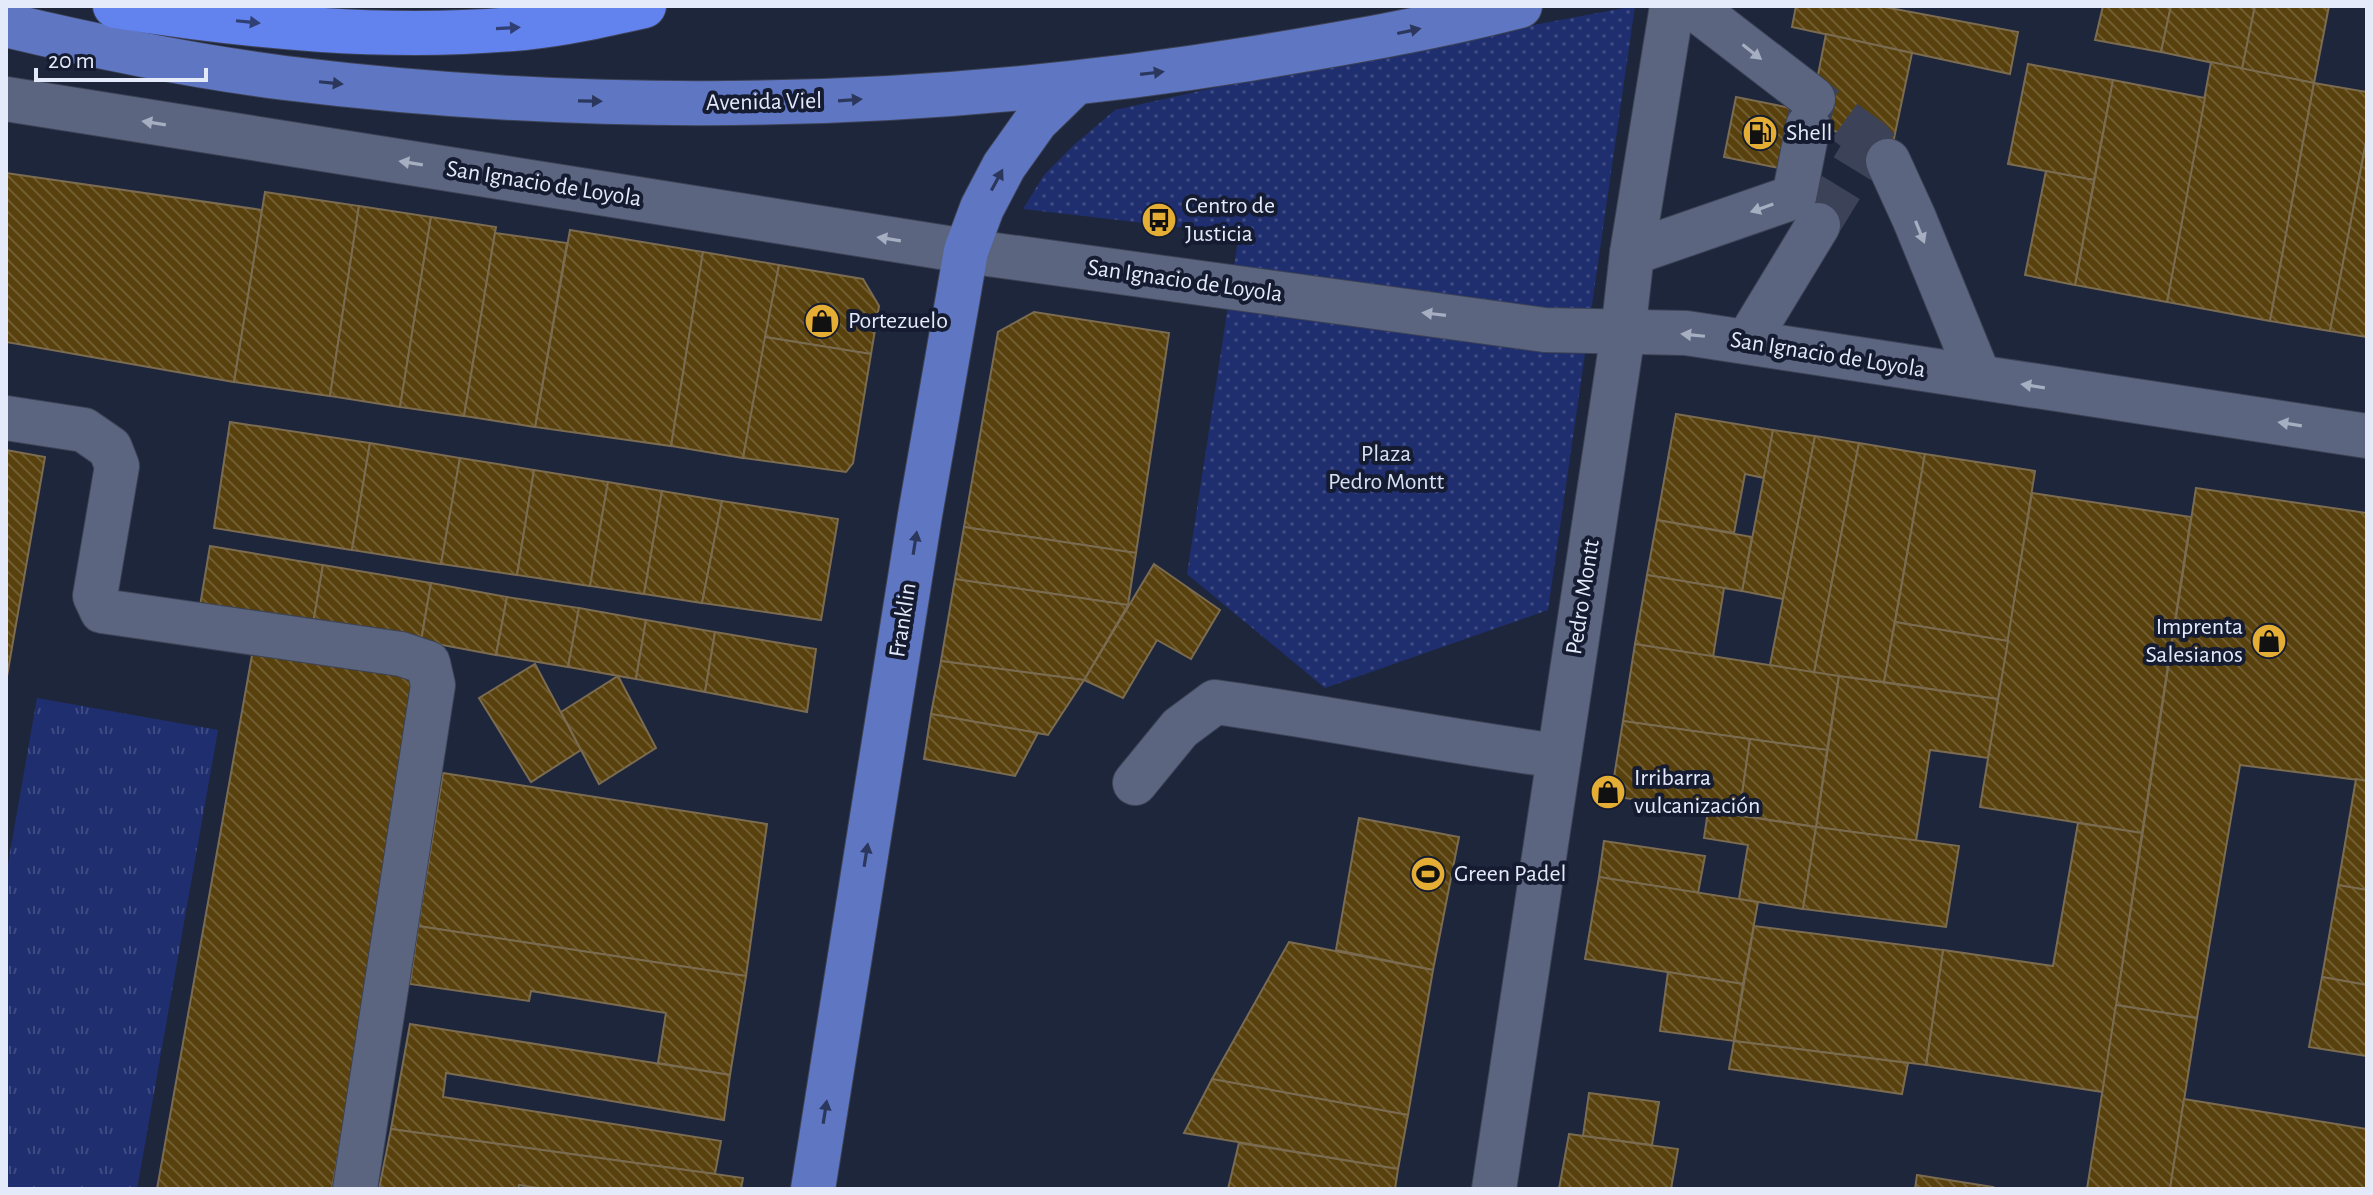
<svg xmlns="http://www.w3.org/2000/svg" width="2373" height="1195" font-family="'Alegreya Sans',sans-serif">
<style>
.grass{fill:url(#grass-tufts)}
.park{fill:url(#park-dots)}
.building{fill:url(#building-back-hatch);stroke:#7b6c51;stroke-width:2}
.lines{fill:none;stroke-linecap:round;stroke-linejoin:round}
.minor-tunnel{stroke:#3c4358;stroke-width:44;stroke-dasharray:44 22;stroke-linecap:butt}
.minor-casing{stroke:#3d4356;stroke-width:46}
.major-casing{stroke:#3d4356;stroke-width:46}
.highway-casing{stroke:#3d4356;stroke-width:46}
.minor{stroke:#5b657f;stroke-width:44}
.major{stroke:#5f76c2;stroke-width:44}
.highway{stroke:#6282ee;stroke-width:44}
.oneway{fill:#304074}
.oneway2{fill:#2b375d}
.oneway3{fill:#a6aec2}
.labels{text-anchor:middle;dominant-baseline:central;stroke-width:8;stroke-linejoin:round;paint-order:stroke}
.street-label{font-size:24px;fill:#e4eaf9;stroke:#151c32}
.poi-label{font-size:24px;fill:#e4eaf9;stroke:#151c32;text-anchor:start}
.park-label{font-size:24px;fill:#d7e0f5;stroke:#151c32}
</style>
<defs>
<pattern id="grass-tufts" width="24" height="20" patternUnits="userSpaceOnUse" patternTransform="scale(2)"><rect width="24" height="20" fill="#1f2e6e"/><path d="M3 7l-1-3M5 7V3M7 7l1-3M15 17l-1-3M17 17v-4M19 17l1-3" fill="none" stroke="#3f4c83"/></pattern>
<pattern id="park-dots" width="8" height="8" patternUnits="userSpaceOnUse" patternTransform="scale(2)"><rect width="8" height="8" fill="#1f2e6e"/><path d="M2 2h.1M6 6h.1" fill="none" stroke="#3f4c83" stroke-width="1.8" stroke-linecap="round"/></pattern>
<pattern id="building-back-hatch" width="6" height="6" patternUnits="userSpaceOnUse" patternTransform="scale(2)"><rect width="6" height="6" fill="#58410d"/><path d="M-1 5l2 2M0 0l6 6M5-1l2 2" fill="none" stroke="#705d31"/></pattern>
</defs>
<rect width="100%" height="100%" fill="#1e263c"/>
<path class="grass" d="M37,698L218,730L137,1189H6V875Z"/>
<path class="park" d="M1635,6L1548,610L1325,688L1187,574L1239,234L1023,209L1044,175L1075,144L1115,110L1289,71Z"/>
<g class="building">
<path d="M1796,6H1879L2018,32L2010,74L1792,27Z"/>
<path d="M2103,6H2171L2161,52L2095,40Z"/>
<path d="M2171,6H2255L2242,69L2161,52Z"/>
<path d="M2255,6H2329L2314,83L2242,69Z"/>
<path d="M1826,34L1912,53L1893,143L1808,126Z"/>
<path d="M2211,62L2314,83L2270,321L2167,302Z"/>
<path d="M2028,64L2113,80L2094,180L2008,164Z"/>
<path d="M2113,80L2205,98L2167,302L2075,285Z"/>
<path d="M2314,83L2367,92V137L2330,331L2270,321Z"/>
<path d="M1736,97L1796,109L1784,169L1724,157Z"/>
<path d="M2367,137V337L2330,331Z"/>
<path d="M2046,171L2094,180L2075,285L2025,275Z"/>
<path d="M6,173L262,210L234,382L6,342Z"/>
<path d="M265,192L359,206L330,396L234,382Z"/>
<path d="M359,206L431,217L400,407L330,396Z"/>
<path d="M431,217L496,227L464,416L400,407Z"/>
<path d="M570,230L703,252L671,446L535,427Z"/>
<path d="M495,233L567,243L535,427L464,416Z"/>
<path d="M703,252L779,265L743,458L671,446Z"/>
<path d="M779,265L863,279L879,306L871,354L765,337Z"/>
<path d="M1034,312L1169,333L1136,553L964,527L998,332Z"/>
<path d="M765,337L871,354L853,463L846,472L743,458Z"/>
<path d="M1676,414L1773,430L1764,478L1745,474L1734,533L1657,520Z"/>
<path d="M230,422L370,443L352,550L214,528Z"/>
<path d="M1773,430L1815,436L1783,599L1742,591Z"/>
<path d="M1815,436L1859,443L1814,673L1770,665Z"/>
<path d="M370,443L460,458L441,564L352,550Z"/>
<path d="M1859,443L1925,454L1884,682L1814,673Z"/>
<path d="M6,450L45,457L6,682Z"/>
<path d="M1925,454L2035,471L2008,641L1895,622Z"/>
<path d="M460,458L534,470L517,575L441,564Z"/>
<path d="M534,470L608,482L590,586L517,575Z"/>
<path d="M608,482L662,491L644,594L590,586Z"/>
<path d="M2196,488L2367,513V781L2240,765L2197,1018L2116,1005Z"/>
<path d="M662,491L722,501L702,603L644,594Z"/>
<path d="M2032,493L2191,517L2142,833L1980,807Z"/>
<path d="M722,501L838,519L821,620L702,603Z"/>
<path d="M1657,520L1752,537L1742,591L1647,575Z"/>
<path d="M964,527L1136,553L1128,605L955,579Z"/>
<path d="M210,546L323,565L313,624L200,606Z"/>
<path d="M1154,564L1220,610L1191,659L1157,640L1123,698L1084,680Z"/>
<path d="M323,565L431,583L421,641L313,624Z"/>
<path d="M1647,575L1724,588L1713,657L1635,644Z"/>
<path d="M955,579L1128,605L1084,680L941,661Z"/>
<path d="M431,583L507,597L496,655L421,641Z"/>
<path d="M507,597L579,608L568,667L496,655Z"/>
<path d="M579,608L646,620L636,679L568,667Z"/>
<path d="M646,620L715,632L705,692L636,679Z"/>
<path d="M1895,622L2008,641L1998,699L1884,682Z"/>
<path d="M715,632L816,649L807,712L705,692Z"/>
<path d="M254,644L423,678L332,1189H157Z"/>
<path d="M1635,644L1839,676L1827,750L1623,721Z"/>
<path d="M941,661L1084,680L1048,735L931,714Z"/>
<path d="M535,664L581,750L531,782L479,698Z"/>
<path d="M618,676L656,748L599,784L561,712Z"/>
<path d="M1839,676L1998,699L1988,758L1930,750L1916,841L1816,827Z"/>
<path d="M931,714L1038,733L1015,776L924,759Z"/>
<path d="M1623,721L1750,739L1739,815L1611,796Z"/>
<path d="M1750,739L1827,750L1816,827L1739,815Z"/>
<path d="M443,773L767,824L746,976L418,926Z"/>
<path d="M2356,779L2367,781V890L2338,885Z"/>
<path d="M1708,811L1816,827L1803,909L1739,899L1748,845L1704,838Z"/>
<path d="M1359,818L1459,837L1433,970L1336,950Z"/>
<path d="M2078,823L2142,833L2103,1092L1926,1065L1943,950L2053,966Z"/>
<path d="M1816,827L1959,846L1946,927L1803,909Z"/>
<path d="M1604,841L1705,856L1698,893L1599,877Z"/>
<path d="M1599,877L1758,902L1743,984L1585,959Z"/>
<path d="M2338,885L2367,890V985L2322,977Z"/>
<path d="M418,926L746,976L730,1075L658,1063L666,1013L531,991L529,1001L410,984Z"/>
<path d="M1754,926L1943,950L1926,1065L1734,1041Z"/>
<path d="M1289,942L1433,970L1408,1115L1212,1079Z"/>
<path d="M1668,972L1743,984L1734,1041L1660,1031Z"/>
<path d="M2322,977L2367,985V1056L2309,1047Z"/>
<path d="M2116,1005L2197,1018L2170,1189H2087Z"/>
<path d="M410,1024L730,1075L724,1120L446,1073L443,1097L721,1141L715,1174L391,1129Z"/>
<path d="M1734,1041L1908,1063L1902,1094L1729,1069Z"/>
<path d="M1212,1079L1408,1115L1398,1169L1184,1133Z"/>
<path d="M1589,1093L1659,1102L1652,1145L1583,1136Z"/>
<path d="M2184,1099L2367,1129V1189H2170Z"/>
<path d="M391,1129L715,1174L743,1178L741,1189H543L519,1185L518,1189H379Z"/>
<path d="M1569,1134L1678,1149L1671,1189H1559Z"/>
<path d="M1239,1143L1398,1169L1395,1189H1228Z"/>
<path d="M1917,1175L1993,1187L1992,1189H1915Z"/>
</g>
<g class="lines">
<g class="minor-tunnel">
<path d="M1808,126L1813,99L1870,140L1888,161"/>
<path d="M1818,225L1870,140"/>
</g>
<defs>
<g id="minor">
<path d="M1692,6L1813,99"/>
<path d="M6,99L966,251L1545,330L1686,333L2367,436"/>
<path d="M1888,161L1914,218L1979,377"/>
<path d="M1632,253L1794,197L1808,126"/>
<path d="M1747,342L1818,225"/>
<path d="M6,418L84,430L110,448L117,466L95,596L102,611L401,654L428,663L433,685L355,1189"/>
<path d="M1135,783L1180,728L1215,702C1330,718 1444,741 1559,756"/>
<path d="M1494,1189L1623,333L1632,253L1672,6"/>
</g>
<g id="major">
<path d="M6,25C98,47 191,66 285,78C605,117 931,110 1249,59C1340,44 1430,29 1520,6"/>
<path d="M813,1189L920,515L966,251L982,208L1004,166L1036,121L1075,83"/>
</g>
<path id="highway" d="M115,6C250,27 388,41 524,28C564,24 604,15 644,6"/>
</defs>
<use href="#minor" class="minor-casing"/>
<use href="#major" class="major-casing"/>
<use href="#highway" class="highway-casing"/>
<use href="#minor" class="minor"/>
<use href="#major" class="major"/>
<use href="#highway" class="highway"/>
</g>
<defs><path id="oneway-solid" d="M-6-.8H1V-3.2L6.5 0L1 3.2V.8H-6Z" transform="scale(2)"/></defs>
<g class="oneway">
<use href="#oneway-solid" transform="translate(248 22) rotate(6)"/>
<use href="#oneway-solid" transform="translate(508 28) rotate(-3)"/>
</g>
<g class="oneway2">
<use href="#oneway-solid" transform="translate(1409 31) rotate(-12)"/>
<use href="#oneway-solid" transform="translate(1152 73) rotate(-7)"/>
<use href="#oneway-solid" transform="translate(331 83) rotate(6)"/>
<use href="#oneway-solid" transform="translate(850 100) rotate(-4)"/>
<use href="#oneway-solid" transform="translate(590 101) rotate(1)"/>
<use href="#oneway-solid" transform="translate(997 180) rotate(-62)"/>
<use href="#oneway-solid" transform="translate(915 543) rotate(-81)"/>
<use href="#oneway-solid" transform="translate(866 855) rotate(-81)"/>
<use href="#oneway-solid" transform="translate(825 1112) rotate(-81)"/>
</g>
<g class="oneway3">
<use href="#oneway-solid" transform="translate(1752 52) rotate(38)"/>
<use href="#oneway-solid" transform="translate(154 123) rotate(-171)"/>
<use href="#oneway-solid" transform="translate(411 163) rotate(-171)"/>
<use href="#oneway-solid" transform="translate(1762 208) rotate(161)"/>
<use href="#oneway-solid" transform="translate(1920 232) rotate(68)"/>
<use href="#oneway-solid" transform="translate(889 239) rotate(-171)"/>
<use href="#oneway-solid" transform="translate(1434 314) rotate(-173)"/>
<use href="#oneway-solid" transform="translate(1693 335) rotate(-174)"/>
<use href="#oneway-solid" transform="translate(2033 386) rotate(-171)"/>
<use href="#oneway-solid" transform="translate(2290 424) rotate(-171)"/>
</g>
<defs>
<symbol id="fuel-disc" viewBox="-11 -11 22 22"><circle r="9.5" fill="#e4ae35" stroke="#151c32"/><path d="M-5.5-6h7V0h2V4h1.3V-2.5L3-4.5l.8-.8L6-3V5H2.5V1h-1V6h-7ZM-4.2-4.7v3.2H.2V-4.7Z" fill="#111"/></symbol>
<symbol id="bus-disc" viewBox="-11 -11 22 22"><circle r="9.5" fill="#e4ae35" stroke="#151c32"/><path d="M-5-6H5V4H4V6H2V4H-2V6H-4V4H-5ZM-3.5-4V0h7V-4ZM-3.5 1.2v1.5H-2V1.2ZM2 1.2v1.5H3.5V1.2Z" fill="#111"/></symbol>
<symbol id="shop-disc" viewBox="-11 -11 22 22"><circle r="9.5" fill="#e4ae35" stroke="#151c32"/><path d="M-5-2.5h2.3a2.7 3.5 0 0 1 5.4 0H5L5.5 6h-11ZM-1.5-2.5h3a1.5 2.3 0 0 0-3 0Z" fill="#111"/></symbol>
<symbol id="stadium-disc" viewBox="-11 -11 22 22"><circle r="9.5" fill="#e4ae35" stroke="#151c32"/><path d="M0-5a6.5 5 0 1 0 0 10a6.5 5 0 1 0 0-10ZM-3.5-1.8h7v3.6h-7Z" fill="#111"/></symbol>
</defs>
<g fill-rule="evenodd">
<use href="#fuel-disc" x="1740" y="113" width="40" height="40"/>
<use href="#bus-disc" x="1139" y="200" width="40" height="40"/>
<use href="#shop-disc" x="802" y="301" width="40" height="40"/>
<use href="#shop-disc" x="2249" y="621" width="40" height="40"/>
<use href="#shop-disc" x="1588" y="772" width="40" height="40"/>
<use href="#stadium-disc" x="1408" y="854" width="40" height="40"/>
</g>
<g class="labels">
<g class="street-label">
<text transform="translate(764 102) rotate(-1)">Avenida Viel</text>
<text transform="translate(544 184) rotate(9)">San Ignacio de Loyola</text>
<text transform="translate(1185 281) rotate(8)">San Ignacio de Loyola</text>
<text transform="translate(1828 355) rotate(9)">San Ignacio de Loyola</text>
<text transform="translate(1583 597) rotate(-81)">Pedro Montt</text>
<text transform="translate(903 620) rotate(-81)">Franklin</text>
</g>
<g class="poi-label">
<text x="1786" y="133">Shell</text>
<text x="1185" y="206">Centro de<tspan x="1185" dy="28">Justicia</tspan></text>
<text x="848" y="321">Portezuelo</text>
<text x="2243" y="627" text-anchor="end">Imprenta<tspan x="2243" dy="28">Salesianos</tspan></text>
<text x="1634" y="778">Irribarra<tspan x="1634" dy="28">vulcanización</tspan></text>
<text x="1454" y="874">Green Padel</text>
</g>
<g class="park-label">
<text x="1386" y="454">Plaza<tspan x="1386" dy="28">Pedro Montt</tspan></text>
</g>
</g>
<rect width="2373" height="1195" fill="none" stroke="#e4eaf9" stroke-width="16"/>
<path d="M36 68v12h170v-12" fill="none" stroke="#e4eaf9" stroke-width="4"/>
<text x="48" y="68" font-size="24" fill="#e4eaf9" stroke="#151c32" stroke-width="6" paint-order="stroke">20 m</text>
</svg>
